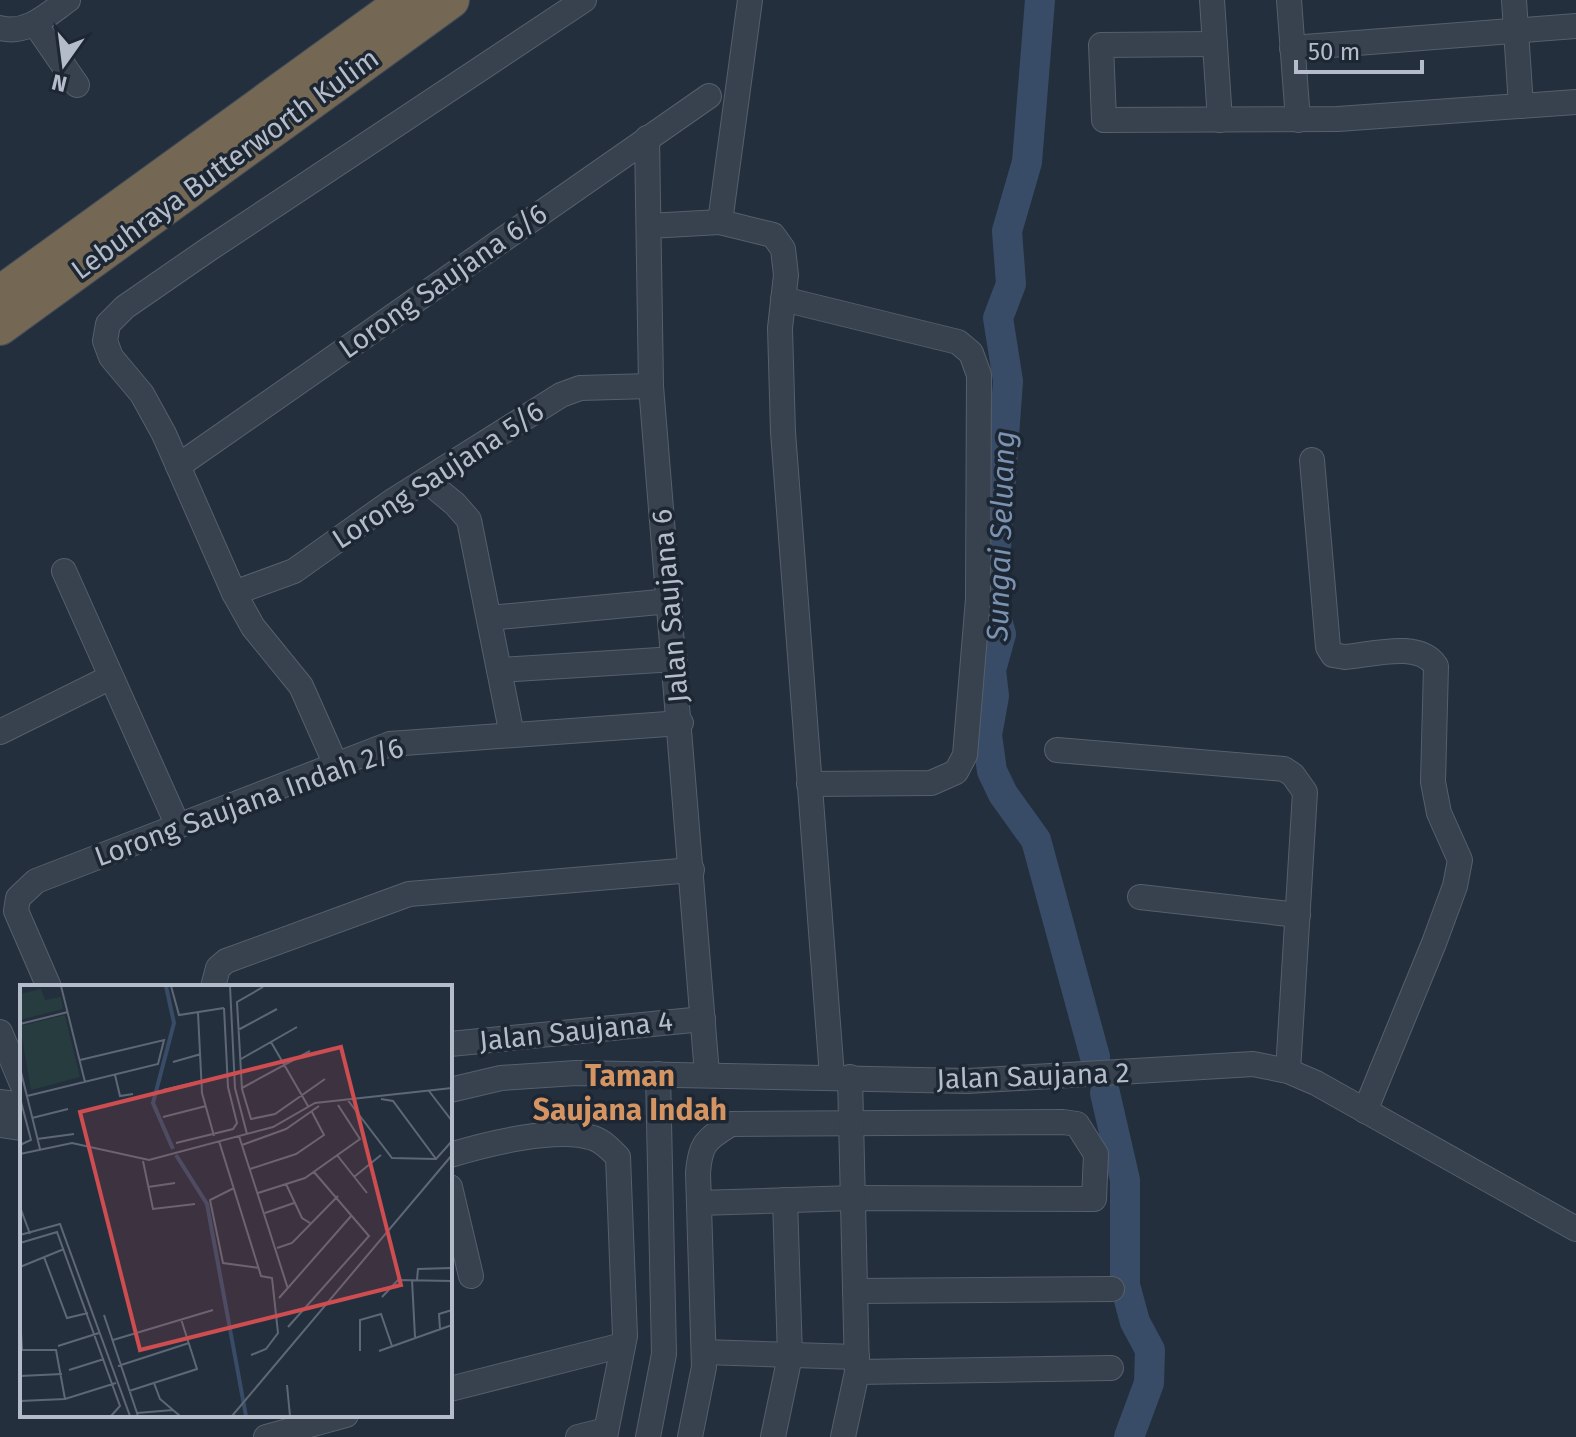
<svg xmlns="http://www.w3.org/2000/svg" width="1576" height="1437" font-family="'Fira Sans',sans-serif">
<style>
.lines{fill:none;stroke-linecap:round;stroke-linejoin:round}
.river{stroke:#394c67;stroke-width:30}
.minor-casing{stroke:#565f6c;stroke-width:26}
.highway-casing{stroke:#434c59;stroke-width:38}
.minor{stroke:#38414e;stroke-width:24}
.highway{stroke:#746855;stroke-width:36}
.labels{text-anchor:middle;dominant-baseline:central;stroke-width:7;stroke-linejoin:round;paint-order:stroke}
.street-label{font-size:28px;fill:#b4bcc9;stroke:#1d2633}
.water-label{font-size:30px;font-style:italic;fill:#7c92b1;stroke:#1d2633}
.neighbourhood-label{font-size:30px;font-weight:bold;fill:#d59563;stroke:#1d2633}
.inset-river{fill:none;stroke:#394c67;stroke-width:4}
.inset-road{fill:none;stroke:#5e6776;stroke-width:2}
.view{fill:#ce4d50;fill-opacity:0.15;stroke:#ce4d50;stroke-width:4}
.inset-edge{fill:none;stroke:#b4bcc9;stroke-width:4}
</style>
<rect width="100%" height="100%" fill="#242f3e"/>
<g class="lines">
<g class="river">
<path d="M1040,0L1027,162L1007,231L1011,284L998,318L1008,381L992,603L1001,634L991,670L994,696L987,735L992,771L1003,794L1036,840L1095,1057"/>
<path d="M1105,1093L1125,1180V1285L1135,1322L1150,1350L1149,1383L1129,1437"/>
</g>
<defs>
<g id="minor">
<path d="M750,0L720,222L773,235L783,249L786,275L780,328L783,432L832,1076"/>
<path d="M1212,0L1220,120"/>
<path d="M1289,0L1298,120"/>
<path d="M1514,0L1521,106"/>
<path d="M35,24L77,85"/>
<path d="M0,28C27,35 47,15 68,0"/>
<path d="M1215,44L1101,45L1104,120L1338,119L1576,102"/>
<path d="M1292,48L1576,26"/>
<path d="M647,138L651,386L707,1074"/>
<path d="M649,226L720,222"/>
<path d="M783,299L958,342L971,353L979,375L978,599L965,755L956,772L931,783L809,784"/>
<path d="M1312,460L1328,647L1333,655L1345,657C1372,655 1419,640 1436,666L1433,782L1439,813L1460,860L1455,886L1434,943L1365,1111"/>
<path d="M178,466L709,96"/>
<path d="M426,480L455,504L469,520L512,735"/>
<path d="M64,571L178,826"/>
<path d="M234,593L294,571L391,502L561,395L580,388L651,386"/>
<path d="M489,618L670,601"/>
<path d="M499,670L675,659"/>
<path d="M0,732L111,677"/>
<path d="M1057,750L1284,769L1293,775L1305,792L1288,1071"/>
<path d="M336,765L301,686L253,627L234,593L164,434L142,394L111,357L105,341L108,324L125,307L209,249L584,0"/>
<path d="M1140,897L1298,915"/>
<path d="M49,987L16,911L18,898L36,881L390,744L681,723"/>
<path d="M213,987L218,968L226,961L409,894L692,870"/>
<path d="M0,1032L22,1084"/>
<path d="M450,1044L703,1019"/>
<path d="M450,1090L501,1078L576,1073L968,1081L1253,1064L1288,1071L1316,1083L1576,1229"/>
<path d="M0,1102L22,1105"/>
<path d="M0,1125L22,1128"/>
<path d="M450,1155C486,1144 557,1126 593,1138C603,1141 611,1150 618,1157L625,1336L605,1437"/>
<path d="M450,1187L471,1276"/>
<path d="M855,1291L1112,1289"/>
<path d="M704,1352L857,1357"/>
<path d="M857,1372L1111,1368"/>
<path d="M450,1389L623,1345"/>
<path d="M266,1437L346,1415"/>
<path d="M578,1437L606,1430"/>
<path d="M648,1437L664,1354L658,1074"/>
<path d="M690,1437L704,1367L698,1173C700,1144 706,1139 731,1124L1063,1122L1077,1124L1096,1154L1094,1199L853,1198L699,1203"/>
<path d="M773,1437L790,1356L785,1200"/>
<path d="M843,1437L857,1372L850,1077"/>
</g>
<g id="highway">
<path d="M0,294L406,0"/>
<path d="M0,327L451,0"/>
</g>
</defs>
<use href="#minor" class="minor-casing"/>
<use href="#highway" class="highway-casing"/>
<use href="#minor" class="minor"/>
<use href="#highway" class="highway"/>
</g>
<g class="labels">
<g class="street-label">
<text transform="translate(225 164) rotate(-36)">Lebuhraya Butterworth Kulim</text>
<text transform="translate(443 281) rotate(-35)">Lorong Saujana 6/6</text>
<text transform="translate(438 475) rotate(-33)">Lorong Saujana 5/6</text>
<text transform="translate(670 606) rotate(-95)">Jalan Saujana 6</text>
<text transform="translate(249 802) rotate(-20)">Lorong Saujana Indah 2/6</text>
<text transform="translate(576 1031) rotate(-6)">Jalan Saujana 4</text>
<text transform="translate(1033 1076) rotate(-2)">Jalan Saujana 2</text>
</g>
<g class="water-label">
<text transform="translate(1001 536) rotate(-88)">Sungai Seluang</text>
</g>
<g class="neighbourhood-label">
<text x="630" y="1076">Taman<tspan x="630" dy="34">Saujana Indah</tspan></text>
</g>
</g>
<g transform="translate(20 985)">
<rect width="432" height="432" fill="#242f3e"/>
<path d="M21,4L25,15L41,12L43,24L0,35V9ZM45,30L60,92L11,105L0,41Z" fill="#263c3f"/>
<path class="inset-river" d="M146,1L154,38L133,118L153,164M156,170L187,219L226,431"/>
<path class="inset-road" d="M41,1L65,97M151,1L159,30L204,23M210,1L215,103L227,149M243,2L217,17L222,104L231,134L255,129L305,94M178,28L182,108L194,151M0,39L48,27M218,45L257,24M251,57L288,121M221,74L277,42M153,77L181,69M0,83L20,164M95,90L100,111L113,109M222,103L290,66M143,105L182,96M409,106L432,136M7,111L138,79L144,55L60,75M0,113L11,155L0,160M327,114L372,173L416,174L432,156M361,114L373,116L416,174M143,132L186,121M12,133L48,124M219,151L268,304M17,154L54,149M199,156L241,291L252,293L258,348L246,364L231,370M156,158L213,144L217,138L208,102L204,23M222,160L266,144L299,121M0,169L52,158L129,175L253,142L295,118L432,103M317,170L347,208M123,176L133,224L175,219M230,184L276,169L304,150L292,127M334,192L361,170M266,199L282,233L290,238M128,202L155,198M214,203L190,215L203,278L239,283M238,208L285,193L340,154L318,120M0,222L10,249M245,228L274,218M0,250L40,239L110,431M0,258L37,247L100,421L91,431M257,263L272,258L318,211M24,272L47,333L68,328M0,282L44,264M392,295L395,352M397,295L398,284L432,283M362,312L378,295L432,296M259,313L332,230M0,330L2,365M84,330L118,431M268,342L349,251L294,187M420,344L419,329L432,325M93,355L193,325M38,361L79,348M0,365H36L45,414M340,366V335L361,329L372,361M359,366L432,340M98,381L169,358M49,385L84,374M0,391L42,389M134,398L140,414L160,431M267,400L270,431M109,406L177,384L161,334M0,416L45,414L96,398M117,428L153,425M212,431L432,170"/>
<path class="view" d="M321,62L381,300L120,365L60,127Z"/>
<rect width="432" height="432" class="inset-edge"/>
</g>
<g transform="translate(64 64) rotate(194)" stroke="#1d2633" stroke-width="6" paint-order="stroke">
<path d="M0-6L14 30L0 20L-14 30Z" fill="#b4bcc9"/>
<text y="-12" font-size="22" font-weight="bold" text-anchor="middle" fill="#b4bcc9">N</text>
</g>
<path d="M1296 60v12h126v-12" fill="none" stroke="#b4bcc9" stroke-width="4"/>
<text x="1308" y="60" font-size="24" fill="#b4bcc9" stroke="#1d2633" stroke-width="6" paint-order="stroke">50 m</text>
</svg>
